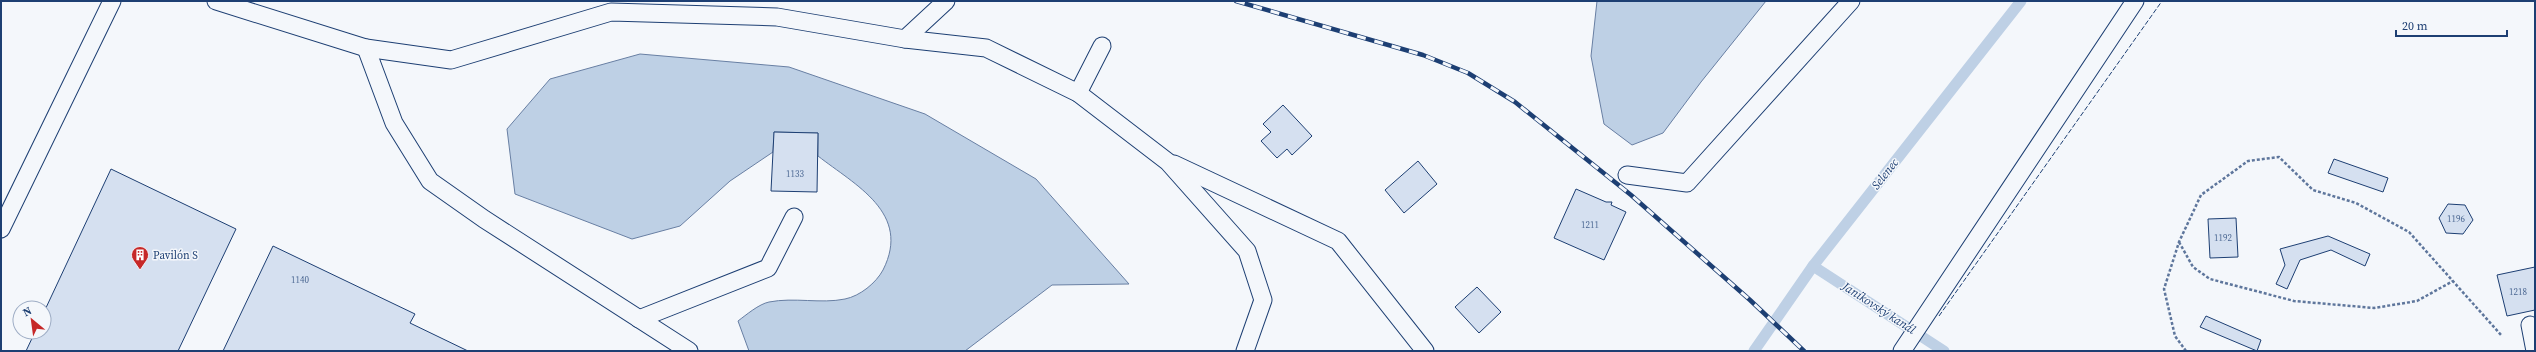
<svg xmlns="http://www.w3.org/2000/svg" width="2536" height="352" font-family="'Source Serif 4',serif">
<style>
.water{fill:#bed0e5;stroke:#687fa3}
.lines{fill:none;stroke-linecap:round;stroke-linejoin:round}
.stream{stroke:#bed0e5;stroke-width:11}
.building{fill:#d5e0f0;stroke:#1d3f73}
.service-casing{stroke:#1d3f73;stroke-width:19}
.path{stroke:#5e769c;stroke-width:2.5;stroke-dasharray:3 2;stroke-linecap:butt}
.service{stroke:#f4f7fb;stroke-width:17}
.rail-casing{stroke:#1d3f73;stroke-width:4.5}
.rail{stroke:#f4f7fb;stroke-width:3;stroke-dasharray:9;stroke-linecap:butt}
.fence{stroke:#1d3f73;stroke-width:1;stroke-dasharray:5 2;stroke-linecap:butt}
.labels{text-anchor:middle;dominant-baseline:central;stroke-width:3;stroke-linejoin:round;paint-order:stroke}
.number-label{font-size:9px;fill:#4b6792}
.poi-label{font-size:11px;fill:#1d3f73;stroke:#f4f7fb;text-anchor:start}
.water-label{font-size:12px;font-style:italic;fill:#1d3f73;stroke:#f4f7fb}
</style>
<rect width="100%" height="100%" fill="#f4f7fb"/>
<g class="water">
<path d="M1597,1H1766L1701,82L1663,133L1632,145L1604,124L1591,56Z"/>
<path d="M640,54L789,67L925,114L1036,179L1129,284L1052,285L965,351H749L738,321C746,315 759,304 769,302C794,297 821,304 845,299C860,296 876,283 883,270C912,213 855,185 818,156V133L774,132L773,152L730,181L680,226L632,239L515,194L507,129L550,79Z"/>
</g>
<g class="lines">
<g class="stream">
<path d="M1813,266L1944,351"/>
<path d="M1754,351L1813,266L2021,1"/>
</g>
</g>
<g class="building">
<path d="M1283,105L1312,136L1292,155L1287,149L1277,158L1261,141L1271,132L1263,124Z"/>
<path d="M774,132L818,133L817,192L771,191Z"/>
<path d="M2334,159L2388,178L2383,192L2328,173Z"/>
<path d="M1418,161L1437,184L1404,213L1385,190Z"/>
<path d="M111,169L236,229L178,351H26L35,332H44V312Z"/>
<path d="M1576,189L1606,202H1612L1611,205L1626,212L1604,260L1554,238Z"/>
<path d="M2448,204L2465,205L2473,220L2463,234L2446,233L2439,218Z"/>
<path d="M2236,218L2238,257L2210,258L2208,219Z"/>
<path d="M2328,236L2370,254L2365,266L2331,250L2300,260L2287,289L2276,284L2285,265L2280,249Z"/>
<path d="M273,246L415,314L410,323L468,351H223Z"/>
<path d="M2535,267V310L2507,316L2497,275Z"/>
<path d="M1477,287L1501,312L1479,333L1455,307Z"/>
<path d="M2206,316L2261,340L2257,351L2200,327Z"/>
</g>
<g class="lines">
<defs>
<g id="service">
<path d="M216,1L366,48L451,60L611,12L777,17L905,39L986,48L1078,93L1168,162L1247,251L1263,300L1245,351"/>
<path d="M905,39L946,1"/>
<path d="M366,48L394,123L430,181L484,219L689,351"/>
<path d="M1078,93L1102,46"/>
<path d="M1174,164L1338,241L1425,351"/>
<path d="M1627,175L1687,183L1851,1"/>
<path d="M1,229L112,1"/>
<path d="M639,319L768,268L794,217"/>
<path d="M2530,325L2535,351"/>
<path d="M1902,351L2135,1"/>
</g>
</defs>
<use href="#service" class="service-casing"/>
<g class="path">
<path d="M2179,242L2193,267L2210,279L2294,301L2374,308L2417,301L2453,281"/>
<path d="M2186,351L2175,336L2164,289L2179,242L2201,195L2248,161L2279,157L2313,190L2356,203L2409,232L2502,336"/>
</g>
<use href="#service" class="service"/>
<defs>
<path id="rail" d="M1236,1L1423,55L1468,73L1515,102L1631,195L1750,300L1804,351"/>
</defs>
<use href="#rail" class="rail-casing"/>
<use href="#rail" class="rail"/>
<path class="fence" d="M1939,316L2162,1"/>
</g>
<defs>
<symbol id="building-pin" viewBox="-11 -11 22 30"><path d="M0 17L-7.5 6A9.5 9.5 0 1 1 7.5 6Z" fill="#c62828" stroke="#f4f7fb"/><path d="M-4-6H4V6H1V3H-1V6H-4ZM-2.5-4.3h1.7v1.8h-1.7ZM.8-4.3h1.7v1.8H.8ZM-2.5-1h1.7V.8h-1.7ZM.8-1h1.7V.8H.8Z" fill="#fff"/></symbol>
</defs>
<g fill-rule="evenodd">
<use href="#building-pin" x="130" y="245" width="20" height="27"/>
</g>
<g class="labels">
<g class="number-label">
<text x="795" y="174">1133</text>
<text x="2456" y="219">1196</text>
<text x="1590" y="225">1211</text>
<text x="2223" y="238">1192</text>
<text x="300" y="280">1140</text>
<text x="2518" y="292">1218</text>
</g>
<g class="poi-label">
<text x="153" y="255">Pavilón S</text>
</g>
<g class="water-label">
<text transform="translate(1885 174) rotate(-52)">Selenec</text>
<text transform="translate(1879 308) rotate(33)">Janíkovský kanál</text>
</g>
</g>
<rect width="2536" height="352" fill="none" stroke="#1d3f73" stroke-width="4"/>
<g transform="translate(32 320) rotate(331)"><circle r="19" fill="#f4f7fb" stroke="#9eadc5"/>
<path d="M0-3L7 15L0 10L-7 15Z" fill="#c62828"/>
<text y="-6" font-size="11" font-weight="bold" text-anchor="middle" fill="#1d3f73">N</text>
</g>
<path d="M2396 30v6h111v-6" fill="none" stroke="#1d3f73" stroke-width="2"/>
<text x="2402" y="30" font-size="12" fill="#1d3f73" stroke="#f4f7fb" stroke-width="3" paint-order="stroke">20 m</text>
</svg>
